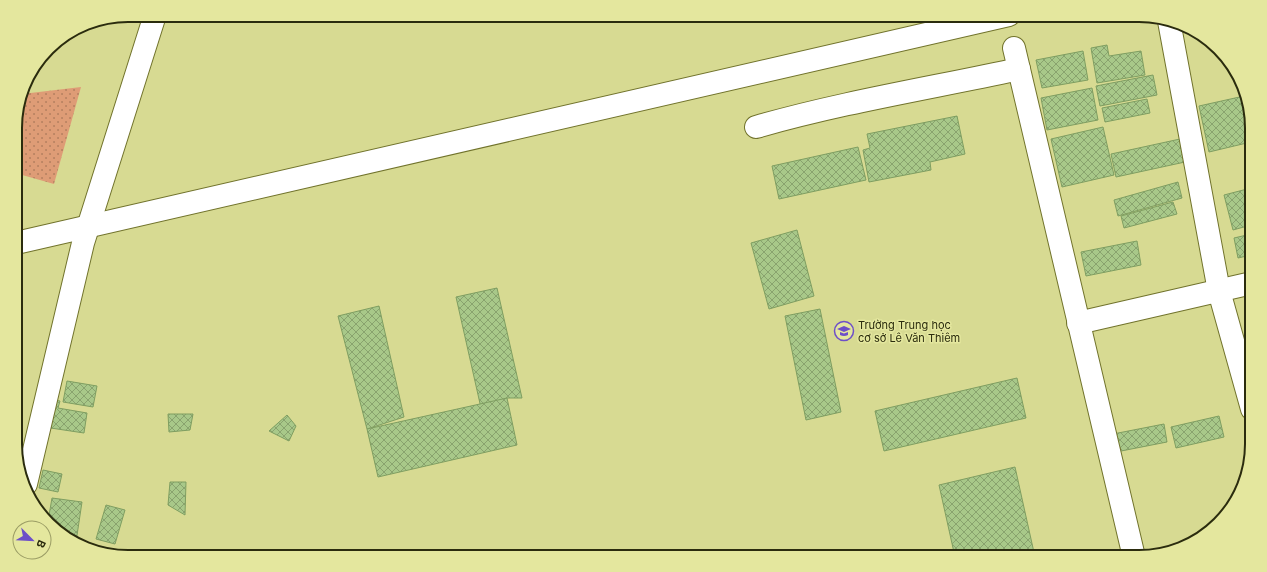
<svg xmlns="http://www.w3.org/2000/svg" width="1267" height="572" font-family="Inter,sans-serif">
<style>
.garden{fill:url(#garden-dots)}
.building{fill:url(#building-cross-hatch);stroke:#7f9e61}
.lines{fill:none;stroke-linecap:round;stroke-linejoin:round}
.minor-casing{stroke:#71732c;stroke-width:24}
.minor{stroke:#fff;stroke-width:22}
.labels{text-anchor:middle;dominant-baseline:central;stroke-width:3;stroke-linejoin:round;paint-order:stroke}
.poi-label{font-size:11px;fill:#2b2c0e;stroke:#e4e79e;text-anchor:start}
.rim{fill:none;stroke:#2b2c0e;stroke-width:2}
</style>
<defs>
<pattern id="garden-dots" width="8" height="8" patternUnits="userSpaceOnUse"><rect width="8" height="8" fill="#de9c76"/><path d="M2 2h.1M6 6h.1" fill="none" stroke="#b47f5f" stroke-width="1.8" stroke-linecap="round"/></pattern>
<pattern id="building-cross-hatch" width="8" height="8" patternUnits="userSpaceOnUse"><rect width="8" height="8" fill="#a8c889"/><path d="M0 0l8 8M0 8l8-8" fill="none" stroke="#89a36e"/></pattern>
</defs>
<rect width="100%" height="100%" fill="#d7da92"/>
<path class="garden" d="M81,87L54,184L15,173V120L22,94Z"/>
<g class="building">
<path d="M1107,45L1109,56L1141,51L1145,75L1097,83L1091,48Z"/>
<path d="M1083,51L1088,80L1042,88L1036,60Z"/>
<path d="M1153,75L1157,95L1100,106L1096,86Z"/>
<path d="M1092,88L1098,120L1047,130L1041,98Z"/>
<path d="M1244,96L1251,113V142L1209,152L1199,106Z"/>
<path d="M1147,99L1150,113L1105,122L1102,108Z"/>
<path d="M957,116L965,154L930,162L931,170L869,182L863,150L870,148L867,134Z"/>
<path d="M1103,127L1114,175L1062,187L1051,139Z"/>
<path d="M1180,139L1185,162L1116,177L1111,154Z"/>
<path d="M858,147L866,180L779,199L772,166Z"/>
<path d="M1178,182L1182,198L1118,216L1114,200Z"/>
<path d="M1251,188V225L1233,230L1224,195Z"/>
<path d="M1173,202L1177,214L1124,228L1121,216Z"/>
<path d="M797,230L814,296L769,309L751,243Z"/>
<path d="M1251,234V255L1238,258L1234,238Z"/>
<path d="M1137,241L1141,265L1086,276L1081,252Z"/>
<path d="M497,288L522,398H507L481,408L456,297Z"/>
<path d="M379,306L404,417L367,429L338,316Z"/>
<path d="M820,309L841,412L806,420L785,316Z"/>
<path d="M1017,378L1026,418L884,451L875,411Z"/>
<path d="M67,381L97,386L93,407L63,402Z"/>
<path d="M507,398L517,445L378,477L367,429Z"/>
<path d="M49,399L60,401L58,408L87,413L84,433L44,427Z"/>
<path d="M168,414H193L190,430L169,432Z"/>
<path d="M287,415L296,426L289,441L269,431Z"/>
<path d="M1219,416L1224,437L1176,448L1171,427Z"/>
<path d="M1164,424L1167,442L1116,452L1113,434Z"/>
<path d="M1015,467L1035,557H955L939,485Z"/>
<path d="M43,470L62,474L58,492L39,488Z"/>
<path d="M170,482H186L185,515L168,505Z"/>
<path d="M52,498L82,502L76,542L48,521Z"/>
<path d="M106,505L125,510L115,544L96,539Z"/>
</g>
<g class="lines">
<defs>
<g id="minor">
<path d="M1169,21L1219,291L1252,409"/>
<path d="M1014,48L1134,557"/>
<path d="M756,127C843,102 931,88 1019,69"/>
<path d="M16,243L1009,15"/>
<path d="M1078,323L1252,283"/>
<path d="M26,484L83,243L155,15"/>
</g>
</defs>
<use href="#minor" class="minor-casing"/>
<use href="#minor" class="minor"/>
</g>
<defs>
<symbol id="school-ring" viewBox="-11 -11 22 22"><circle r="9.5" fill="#e4e79e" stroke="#6d4fc8" stroke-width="1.5"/><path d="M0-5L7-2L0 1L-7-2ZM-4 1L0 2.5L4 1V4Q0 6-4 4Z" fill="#6d4fc8"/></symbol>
</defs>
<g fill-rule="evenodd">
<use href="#school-ring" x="833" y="320" width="22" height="22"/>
</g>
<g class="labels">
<g class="poi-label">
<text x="858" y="325">Trường Trung học<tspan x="858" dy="13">cơ sở Lê Văn Thiêm</tspan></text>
</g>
</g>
<path d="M0 0H1267V572H0ZM128 22H1139A106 106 0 0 1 1245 128V444A106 106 0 0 1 1139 550H128A106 106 0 0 1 22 444V128A106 106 0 0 1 128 22Z" fill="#e4e79e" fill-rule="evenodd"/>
<path class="rim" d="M128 22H1139A106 106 0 0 1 1245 128V444A106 106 0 0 1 1139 550H128A106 106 0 0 1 22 444V128A106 106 0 0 1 128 22Z"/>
<g transform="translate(32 540) rotate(114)"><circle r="19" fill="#e4e79e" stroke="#9a9c64"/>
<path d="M0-3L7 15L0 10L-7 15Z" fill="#6d4fc8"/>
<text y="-6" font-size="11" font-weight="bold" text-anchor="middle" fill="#2b2c0e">B</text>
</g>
</svg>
